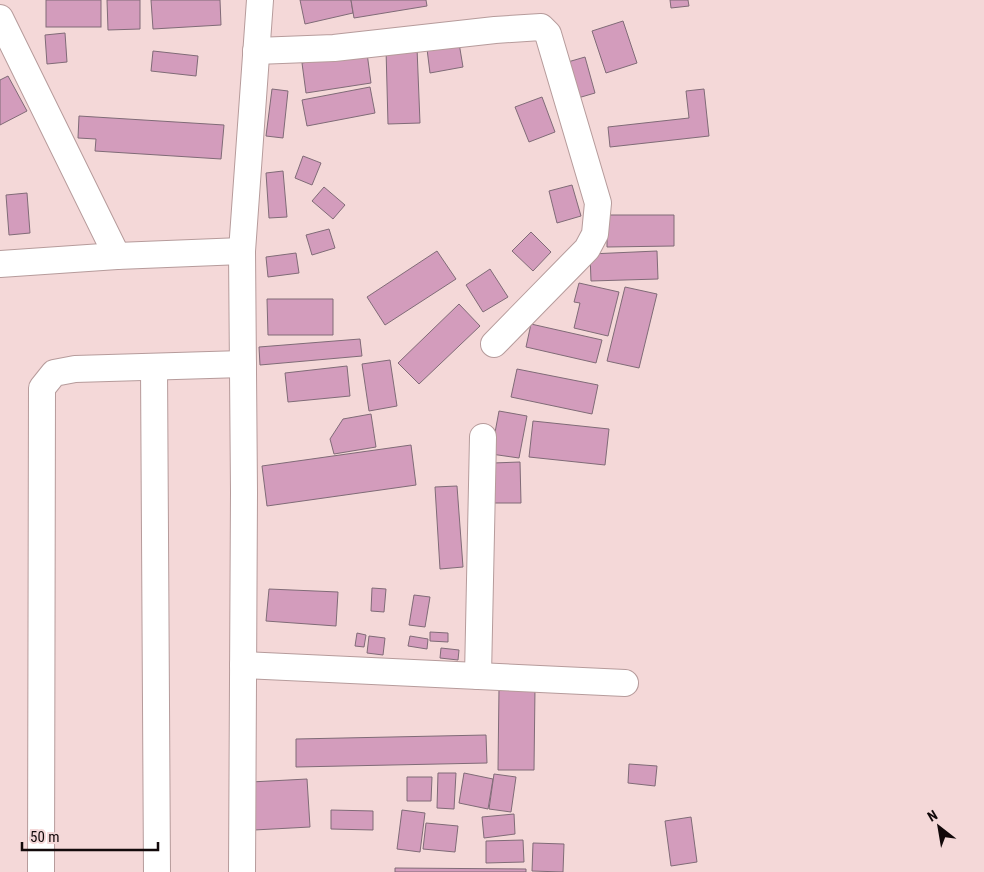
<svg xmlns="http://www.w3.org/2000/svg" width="984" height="872" font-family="'Roboto Condensed',sans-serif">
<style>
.building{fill:#d39cbc;stroke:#806b77}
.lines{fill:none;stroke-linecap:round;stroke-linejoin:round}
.minor-casing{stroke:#b69b9b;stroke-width:28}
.minor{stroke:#fff;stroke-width:26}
</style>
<rect width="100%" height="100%" fill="#f4d8d8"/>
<g class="building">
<rect x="46" y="0" width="55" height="27"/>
<path d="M107,0H140V29L108,30Z"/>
<path d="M151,0H220L221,25L153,29Z"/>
<path d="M300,0H351L353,13L305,24Z"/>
<path d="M351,0H426L427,6L354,18Z"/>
<path d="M670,0H688L689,6L671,8Z"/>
<path d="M623,21L637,63L606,73L592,31Z"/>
<path d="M65,33L67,62L47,64L45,35Z"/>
<path d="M459,43L463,67L430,73L427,49Z"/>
<path d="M417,48L420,123L388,124L386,49Z"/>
<path d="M153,51L198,56L196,76L151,71Z"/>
<path d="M367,53L371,83L306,93L302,63Z"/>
<path d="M585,57L595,93L571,100L561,64Z"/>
<path d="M8,76L27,111L0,125V80Z"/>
<path d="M370,87L375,113L307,126L302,100Z"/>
<path d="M272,89L288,91L283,138L266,136Z"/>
<path d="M704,89L709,136L610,147L608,127L689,118L686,91Z"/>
<path d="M542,97L555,132L529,142L515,107Z"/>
<path d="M79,116L224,125L221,159L95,151L96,139L78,138Z"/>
<path d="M303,156L321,163L312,185L295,178Z"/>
<path d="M283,171L287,217L269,218L266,173Z"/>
<path d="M572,185L581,216L557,223L549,191Z"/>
<path d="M324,187L345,205L333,219L312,201Z"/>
<path d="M27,193L30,233L9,235L6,195Z"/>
<path d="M607,215H674V246L607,247Z"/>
<path d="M329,229L335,248L312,255L306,235Z"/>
<path d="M531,232L551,252L533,271L512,251Z"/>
<path d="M437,251L456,279L385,325L367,297Z"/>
<path d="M657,251L658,279L591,281L590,254Z"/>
<path d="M296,253L299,273L268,277L266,257Z"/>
<path d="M490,269L508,297L483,312L466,285Z"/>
<path d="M579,283L619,292L608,336L574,328L580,303L574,302Z"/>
<path d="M625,287L657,294L639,368L607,361Z"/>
<path d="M267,299H333V335H268Z"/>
<path d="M459,304L480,326L419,384L398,363Z"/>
<path d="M531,324L602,340L596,363L526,347Z"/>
<path d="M360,339L362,356L260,365L259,347Z"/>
<path d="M390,360L397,406L369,411L362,364Z"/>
<path d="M347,366L350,396L288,402L285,373Z"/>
<path d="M517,369L598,385L592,414L511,397Z"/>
<path d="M499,411L527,416L519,458L491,454Z"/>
<path d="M371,414L376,447L334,454L330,439L343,419Z"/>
<path d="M533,421L609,429L605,465L529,457Z"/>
<path d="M411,445L416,485L267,506L262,466Z"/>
<path d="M520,462L521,503H494L493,463Z"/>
<path d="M457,486L463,567L440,569L435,487Z"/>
<path d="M372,588L386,589L384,612L371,611Z"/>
<path d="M269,589L338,592L336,626L266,621Z"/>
<path d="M414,595L430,597L425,627L409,625Z"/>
<path d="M430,632L448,633V642L430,641Z"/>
<path d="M357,633L366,635L364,647L355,646Z"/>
<path d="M369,636L385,638L383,655L367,653Z"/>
<path d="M410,636L428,639L427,649L408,646Z"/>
<path d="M441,648L459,650L458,660L440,658Z"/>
<path d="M499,688H535L534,770H498Z"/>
<path d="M486,735L487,763L296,767V739Z"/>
<path d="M629,764L657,766L655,786L628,783Z"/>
<path d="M438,773H456L454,809L437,808Z"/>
<path d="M464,773L493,779L488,809L459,803Z"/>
<path d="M494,774L516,777L511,812L489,809Z"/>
<path d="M407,777H432L431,801H407Z"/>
<path d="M307,779L310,827L254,830L251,782Z"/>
<path d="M331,810L373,811V830L331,829Z"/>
<path d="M402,810L425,813L420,852L397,849Z"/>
<path d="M514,814L515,834L484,838L482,817Z"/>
<path d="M691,817L697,862L671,866L665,821Z"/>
<path d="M426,823L458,826L455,852L423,849Z"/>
<path d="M523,840L524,862L486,863V841Z"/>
<path d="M533,843L564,844L563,872L532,871Z"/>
<path d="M395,868L526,869V872H395Z"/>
</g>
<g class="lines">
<defs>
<g id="minor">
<path d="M0,18L117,256"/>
<path d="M256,51L334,48L495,30L541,27L548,34L598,203L595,234L587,249L494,344"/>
<path d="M0,264L117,256L242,251"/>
<path d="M154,367L157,872"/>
<path d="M243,665L625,683"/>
<path d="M478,676L483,437"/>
<path d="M41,872L42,388L54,373L75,369L243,364"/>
<path d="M242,872L244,492L242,251L260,0"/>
</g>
</defs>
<use href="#minor" class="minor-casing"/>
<use href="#minor" class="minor"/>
</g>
<g transform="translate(939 827) rotate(329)" stroke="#f4d8d8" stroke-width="4" paint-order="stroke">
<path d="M0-4L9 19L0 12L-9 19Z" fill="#12090a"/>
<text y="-8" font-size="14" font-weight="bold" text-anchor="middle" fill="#12090a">N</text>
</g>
<path d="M22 842v8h136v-8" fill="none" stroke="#12090a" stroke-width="2.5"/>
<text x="30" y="842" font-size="15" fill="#12090a" stroke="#f4d8d8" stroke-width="4" paint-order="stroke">50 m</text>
</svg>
